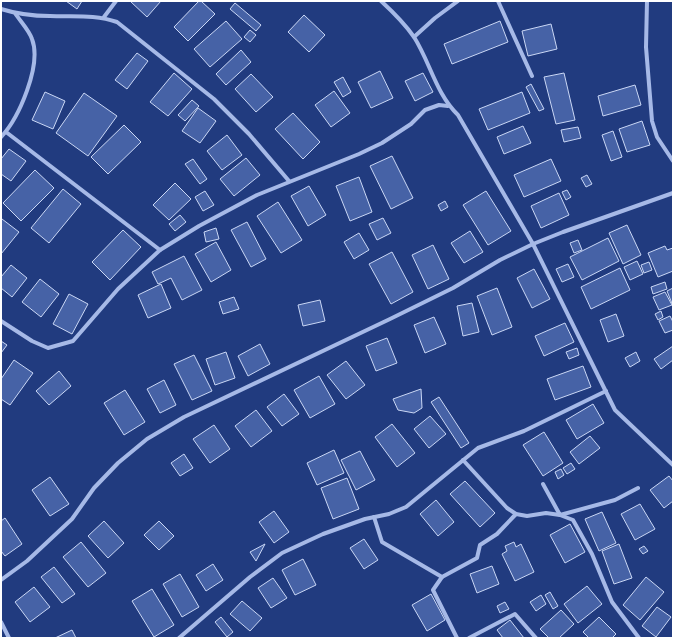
<svg xmlns="http://www.w3.org/2000/svg" width="674" height="639" font-family="'Public Sans',sans-serif">
<style>
.building{fill:#4662a6;stroke:#cad7f5}
.lines{fill:none;stroke-linecap:round;stroke-linejoin:round}
.minor{stroke:#a6b9e7;stroke-width:4}
</style>
<rect width="100%" height="100%" fill="#213b7f"/>
<g class="building">
<path d="M66,1H82L77,9Z"/>
<path d="M130,1H161L147,17Z"/>
<path d="M199,1H201L215,14L188,41L174,27Z"/>
<path d="M235,3L261,25L256,31L230,9Z"/>
<path d="M304,15L325,35L309,52L288,32Z"/>
<path d="M226,21L242,39L210,67L194,49Z"/>
<path d="M500,21L508,42L452,64L444,44Z"/>
<path d="M551,24L557,49L528,56L522,31Z"/>
<path d="M250,30L256,35L250,42L244,37Z"/>
<path d="M241,50L251,62L226,85L216,74Z"/>
<path d="M137,53L148,61L127,89L115,80Z"/>
<path d="M380,71L393,98L371,108L358,82Z"/>
<path d="M174,73L192,89L168,116L150,102Z"/>
<path d="M423,73L433,92L415,101L405,81Z"/>
<path d="M564,73L575,120L556,124L544,77Z"/>
<path d="M251,74L273,97L256,112L235,89Z"/>
<path d="M343,77L351,92L343,97L334,82Z"/>
<path d="M531,84L544,109L539,111L526,87Z"/>
<path d="M635,85L641,105L603,116L598,96Z"/>
<path d="M334,91L350,113L331,127L315,105Z"/>
<path d="M45,92L65,101L53,129L32,120Z"/>
<path d="M522,92L530,113L488,130L479,109Z"/>
<path d="M84,93L117,116L88,156L56,133Z"/>
<path d="M192,100L199,106L185,121L178,115Z"/>
<path d="M198,108L216,121L200,143L182,131Z"/>
<path d="M293,113L320,142L303,159L275,129Z"/>
<path d="M642,121L650,145L627,152L619,129Z"/>
<path d="M124,125L141,142L108,174L91,157Z"/>
<path d="M523,126L531,143L504,154L497,137Z"/>
<path d="M578,127L581,138L564,142L561,130Z"/>
<path d="M613,131L622,157L611,161L602,135Z"/>
<path d="M227,135L242,155L222,170L207,151Z"/>
<path d="M9,149L26,161L11,181L1,174V159Z"/>
<path d="M392,156L413,198L391,209L370,166Z"/>
<path d="M246,158L260,175L234,196L220,179Z"/>
<path d="M193,159L207,179L200,184L185,164Z"/>
<path d="M551,159L561,181L524,197L514,175Z"/>
<path d="M35,170L54,188L21,221L3,203Z"/>
<path d="M587,175L592,184L586,187L581,178Z"/>
<path d="M359,177L372,212L350,221L336,186Z"/>
<path d="M175,183L191,199L169,220L153,205Z"/>
<path d="M309,186L326,215L308,226L291,196Z"/>
<path d="M63,189L81,204L49,243L31,228Z"/>
<path d="M567,190L571,197L566,200L562,192Z"/>
<path d="M205,191L214,205L203,211L195,197Z"/>
<path d="M486,191L511,231L488,245L463,205Z"/>
<path d="M559,193L569,215L541,228L531,206Z"/>
<path d="M445,201L448,207L441,211L438,205Z"/>
<path d="M278,202L302,240L281,253L257,216Z"/>
<path d="M180,215L186,222L175,231L169,224Z"/>
<path d="M383,218L391,233L377,240L369,224Z"/>
<path d="M2,219L19,232L1,254V220Z"/>
<path d="M247,222L266,259L251,267L231,230Z"/>
<path d="M627,225L641,255L623,264L609,233Z"/>
<path d="M216,228L219,239L206,242L204,232Z"/>
<path d="M123,230L141,247L110,280L92,262Z"/>
<path d="M470,231L483,252L464,263L451,243Z"/>
<path d="M359,233L369,250L354,259L344,242Z"/>
<path d="M608,238L619,261L582,280L570,257Z"/>
<path d="M578,240L582,250L574,253L570,243Z"/>
<path d="M216,242L231,270L211,282L195,254Z"/>
<path d="M433,245L449,279L428,289L412,255Z"/>
<path d="M665,246L667,250L673,248V271L658,277L648,253Z"/>
<path d="M392,252L413,292L391,304L369,264Z"/>
<path d="M184,256L202,290L182,300L171,278L158,284L152,272Z"/>
<path d="M637,261L643,274L630,280L624,267Z"/>
<path d="M649,262L652,270L644,273L641,265Z"/>
<path d="M568,264L574,277L562,282L556,269Z"/>
<path d="M11,265L27,278L12,297L1,288V277Z"/>
<path d="M620,268L630,290L591,309L581,287Z"/>
<path d="M534,269L550,299L532,308L517,278Z"/>
<path d="M40,279L59,294L41,317L22,302Z"/>
<path d="M665,282L667,289L653,294L651,287Z"/>
<path d="M161,284L171,308L148,318L138,295Z"/>
<path d="M497,288L512,327L492,335L477,296Z"/>
<path d="M673,288V306L667,291Z"/>
<path d="M665,292L672,305L659,310L653,297Z"/>
<path d="M69,294L88,304L72,334L53,324Z"/>
<path d="M234,297L239,309L223,314L219,302Z"/>
<path d="M320,300L325,321L303,326L298,305Z"/>
<path d="M472,303L479,332L463,336L457,306Z"/>
<path d="M661,311L663,317L658,320L655,314Z"/>
<path d="M616,314L624,336L608,342L600,320Z"/>
<path d="M670,316L673,322V330L665,333L659,321Z"/>
<path d="M434,317L446,344L425,353L414,325Z"/>
<path d="M565,323L574,342L544,356L535,336Z"/>
<path d="M387,338L397,363L376,371L366,346Z"/>
<path d="M1,341L7,345L1,353Z"/>
<path d="M260,344L270,364L248,376L238,356Z"/>
<path d="M673,346V360L661,369L654,359Z"/>
<path d="M577,348L579,355L569,359L566,352Z"/>
<path d="M226,352L235,378L215,385L206,359Z"/>
<path d="M636,352L640,361L630,367L625,358Z"/>
<path d="M194,355L212,391L192,400L174,364Z"/>
<path d="M14,360L33,373L10,405L1,399V379Z"/>
<path d="M346,361L365,385L346,399L327,375Z"/>
<path d="M583,366L591,387L555,400L547,379Z"/>
<path d="M59,371L71,386L49,405L36,391Z"/>
<path d="M319,376L335,404L310,418L294,390Z"/>
<path d="M164,380L176,405L160,413L147,389Z"/>
<path d="M421,389L422,408L414,413L398,410L393,399Z"/>
<path d="M125,390L145,422L124,435L104,403Z"/>
<path d="M284,394L299,414L282,426L267,407Z"/>
<path d="M439,397L469,443L461,448L431,402Z"/>
<path d="M593,404L604,423L577,439L566,420Z"/>
<path d="M256,410L272,431L251,447L235,426Z"/>
<path d="M430,416L446,434L429,448L414,429Z"/>
<path d="M392,424L415,453L397,467L375,437Z"/>
<path d="M214,425L230,449L210,463L193,439Z"/>
<path d="M544,432L563,463L543,476L523,445Z"/>
<path d="M590,436L600,448L579,464L570,452Z"/>
<path d="M334,450L344,473L317,485L307,463Z"/>
<path d="M360,451L375,480L356,490L341,460Z"/>
<path d="M184,454L193,468L180,476L171,463Z"/>
<path d="M571,463L575,469L567,474L563,468Z"/>
<path d="M561,469L564,475L558,479L555,472Z"/>
<path d="M669,476L673,481V501L664,508L650,490Z"/>
<path d="M50,477L69,504L50,516L32,490Z"/>
<path d="M347,478L359,509L333,519L321,488Z"/>
<path d="M465,481L495,513L480,527L450,494Z"/>
<path d="M436,500L454,522L438,536L420,514Z"/>
<path d="M640,504L655,529L635,540L621,514Z"/>
<path d="M274,511L289,532L274,543L259,522Z"/>
<path d="M602,512L616,543L599,551L585,519Z"/>
<path d="M5,518L22,544L5,556L1,551V521Z"/>
<path d="M104,521L124,543L108,558L88,536Z"/>
<path d="M159,521L174,536L159,550L144,535Z"/>
<path d="M570,524L585,552L565,563L550,535Z"/>
<path d="M364,539L378,560L364,569L350,548Z"/>
<path d="M81,542L106,573L88,587L63,557Z"/>
<path d="M514,542L516,547L521,544L534,572L515,581L502,554L507,551L505,546Z"/>
<path d="M265,544L256,561L250,552Z"/>
<path d="M619,544L632,578L614,584L602,551Z"/>
<path d="M644,546L648,551L643,554L639,549Z"/>
<path d="M303,559L316,585L295,595L282,570Z"/>
<path d="M213,564L223,580L206,591L196,575Z"/>
<path d="M492,566L499,584L477,593L470,574Z"/>
<path d="M54,567L75,594L62,603L41,577Z"/>
<path d="M180,574L199,607L182,617L163,584Z"/>
<path d="M646,577L664,592L640,620L623,605Z"/>
<path d="M273,578L287,598L271,608L258,588Z"/>
<path d="M587,586L602,604L578,623L564,604Z"/>
<path d="M34,587L50,607L30,622L15,602Z"/>
<path d="M152,589L174,625L154,637L132,601Z"/>
<path d="M550,592L558,606L553,609L545,595Z"/>
<path d="M431,594L445,620L427,631L412,605Z"/>
<path d="M541,595L546,604L536,611L530,602Z"/>
<path d="M242,601L262,618L250,631L230,614Z"/>
<path d="M505,602L509,609L500,613L497,606Z"/>
<path d="M657,607L671,617L656,637L642,626Z"/>
<path d="M561,610L574,624L559,638H549L540,629Z"/>
<path d="M221,617L233,632L227,637L215,622Z"/>
<path d="M599,617L616,634L612,638H589L583,632Z"/>
<path d="M510,620L524,638H503L497,630Z"/>
<path d="M72,630L76,638H55Z"/>
</g>
<g class="lines">
<g class="minor">
<path d="M381,1C393,12 405,24 414,37C430,62 436,94 458,115L533,244L615,410L673,465"/>
<path d="M498,1L532,76"/>
<path d="M647,1L646,47L652,121L657,137L673,161"/>
<path d="M1,9C17,14 33,16 50,16C73,17 95,14 117,22L214,99L249,134L289,181"/>
<path d="M104,17L116,1"/>
<path d="M414,37L435,18L458,1"/>
<path d="M6,132L160,250"/>
<path d="M1,137C19,118 42,65 32,39C29,30 20,21 15,13"/>
<path d="M1,321L32,341L48,348L73,341L118,289L160,250L199,226L257,195L359,154L382,143L411,124L425,110L439,105L448,106"/>
<path d="M463,460L507,508L516,514L527,516L546,513L560,515L573,520L592,554L612,602L639,638"/>
<path d="M543,484L560,515L615,500L638,488"/>
<path d="M374,517L382,542L442,577L477,558L480,545L497,534L516,514"/>
<path d="M442,577L433,590L457,638"/>
<path d="M1,580L27,561L72,519L94,488L118,463L147,439L184,417L390,319L453,288L500,260L533,244L563,232L673,193"/>
<path d="M1,622L9,638"/>
<path d="M179,638L250,577L282,553L323,534L365,519L389,514L406,507L478,448L524,431L606,391"/>
<path d="M469,638L515,614L536,638"/>
</g>
</g>
<rect width="674" height="639" fill="none" stroke="#ffffff" stroke-width="4"/>
</svg>
